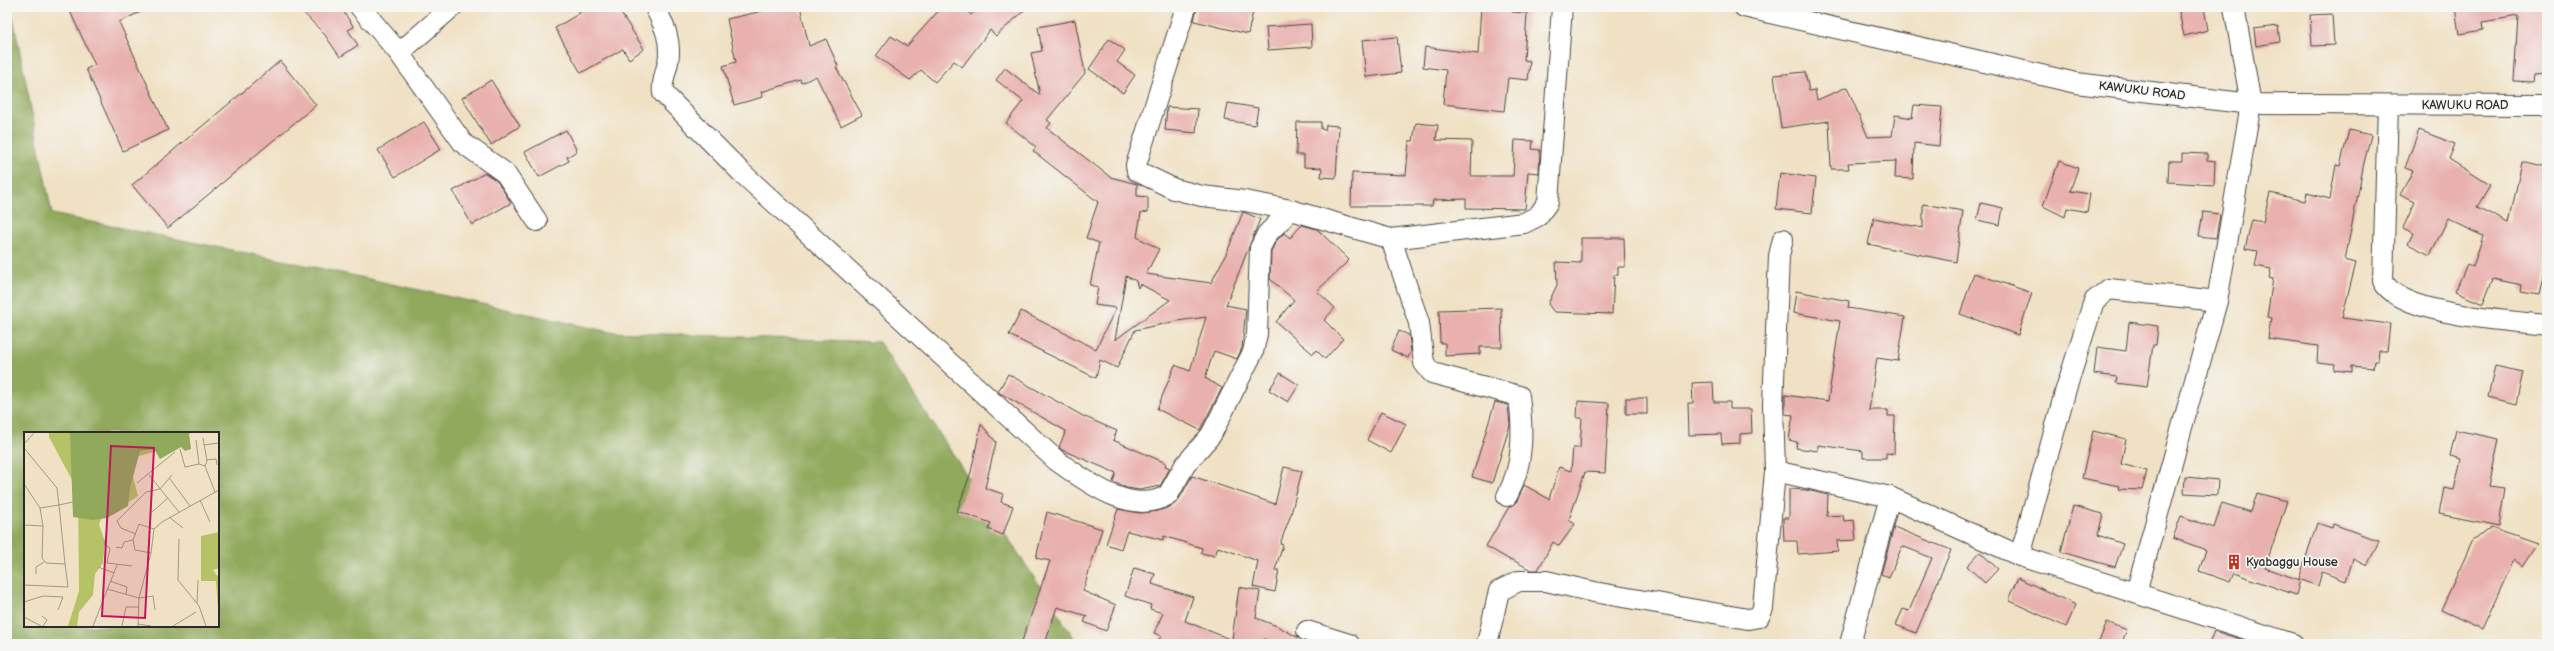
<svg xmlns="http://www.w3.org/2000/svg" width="2554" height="651" font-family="'Balsamiq Sans',sans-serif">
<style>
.forest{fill:#90a95b;stroke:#5e6a43;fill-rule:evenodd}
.building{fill:#e9b1ae;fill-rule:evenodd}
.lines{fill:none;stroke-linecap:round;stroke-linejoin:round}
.minor-casing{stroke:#494642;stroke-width:22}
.minor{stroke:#fff;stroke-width:20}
.labels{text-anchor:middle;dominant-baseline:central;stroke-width:3.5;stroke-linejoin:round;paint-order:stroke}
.street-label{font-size:12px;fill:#2b2b2b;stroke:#f6f6f2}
.poi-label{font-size:12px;fill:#2b2b2b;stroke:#f6f6f2;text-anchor:start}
.inset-road{fill:none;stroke:#a19887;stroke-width:1}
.view{fill:#c2185b;fill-opacity:0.15;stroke:#c2185b;stroke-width:2}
.inset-edge{fill:none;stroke:#2b2b2b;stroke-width:2}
</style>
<rect width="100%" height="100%" fill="#f6f6f2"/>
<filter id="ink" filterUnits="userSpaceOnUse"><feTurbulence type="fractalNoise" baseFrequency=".025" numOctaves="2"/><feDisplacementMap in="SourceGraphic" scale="8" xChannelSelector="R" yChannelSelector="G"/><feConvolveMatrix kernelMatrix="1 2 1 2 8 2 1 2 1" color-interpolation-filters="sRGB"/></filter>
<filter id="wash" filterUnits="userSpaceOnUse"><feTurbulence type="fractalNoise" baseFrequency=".012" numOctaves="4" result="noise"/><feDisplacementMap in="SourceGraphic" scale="16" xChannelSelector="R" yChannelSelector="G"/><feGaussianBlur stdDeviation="0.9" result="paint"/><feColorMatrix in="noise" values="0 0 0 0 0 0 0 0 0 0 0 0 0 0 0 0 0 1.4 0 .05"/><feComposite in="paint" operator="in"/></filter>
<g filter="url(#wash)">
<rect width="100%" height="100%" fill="#f0e1c4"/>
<path class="forest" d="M7,7H11L52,214L287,261L610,332L879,342L1078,644H7ZM25,433H218V626H25Z"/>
<g id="blocks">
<g class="building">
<path d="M68,7H151L119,22L168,130L123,151L86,69L95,65Z"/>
<path d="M298,7H340L354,27L348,30L358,45L340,57L325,35Z"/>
<path d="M576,7H617L644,49L629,59L623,49L581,73L555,28L580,13Z"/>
<path d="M781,7H800L809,46L826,39L838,66L836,67L862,115L841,126L816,76L802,83L801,80L761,92L763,97L734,105L723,66L736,62L727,19Z"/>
<path d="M942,7H962L971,15L979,7H1028L996,36L990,30L962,67L954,61L935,82L921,70L910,80L876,56L891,36L907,46Z"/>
<path d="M1197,7H1254L1248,34L1194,21Z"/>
<path d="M1481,7H1512V12L1527,13L1524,60L1530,61L1528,80L1508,78L1504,111L1443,104L1446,70L1423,67L1425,47L1478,54Z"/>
<path d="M2178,7H2204L2208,30L2184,36Z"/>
<path d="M2455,7H2547V74L2534,75L2533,82L2514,81L2518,16L2483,22L2484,30L2459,34Z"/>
<path d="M2332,14L2334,45L2312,46L2310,15Z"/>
<path d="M1075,20L1085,73L1047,120L1051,123L1047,128L1110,177L1137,184V196L1148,197V212L1141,213L1137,237L1159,249L1146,274L1211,283L1228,250L1243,212L1260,219L1226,305L1246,309L1242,348L1237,359L1214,351L1205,378L1222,388L1200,430L1157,409L1175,365L1190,371L1206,317L1177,321L1135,330L1117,368L1100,360L1096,378L1009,335L1021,311L1096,349L1116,308L1095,305L1098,287L1090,285L1099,243L1086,238L1098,202L1033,151L1036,147L1006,123L1023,101L996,80L1005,68L1040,95L1031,53L1042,51L1038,27ZM1126,276L1136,281L1138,288L1140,284L1170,300L1115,340Z"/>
<path d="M1311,24L1312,47L1268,50L1266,27Z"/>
<path d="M2278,26L2280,42L2256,46L2254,29Z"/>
<path d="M1397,37L1401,73L1366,77L1362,40Z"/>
<path d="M1109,39L1125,50L1117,62L1135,75L1123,93L1089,69Z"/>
<path d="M280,61L316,105L168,228L132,185Z"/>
<path d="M1805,72L1809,91L1815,90L1817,100L1847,87L1868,137L1892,136L1895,115L1912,118L1914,105L1942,107L1939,146L1914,143L1913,179L1895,178L1896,161L1848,163L1849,169H1831L1829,121L1781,128L1774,75Z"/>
<path d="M491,80L520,126L491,145L462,98Z"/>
<path d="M1228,103L1258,108L1255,125L1225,120Z"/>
<path d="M1167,107L1198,109L1196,133L1165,130Z"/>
<path d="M424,122L441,149L395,177L378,150Z"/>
<path d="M1297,122H1321V129L1325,130L1326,125L1339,126L1336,178L1321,177L1322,168L1304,167V155H1296Z"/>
<path d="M1416,123L1438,125L1436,140L1472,141L1471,176H1513L1515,140L1533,141L1532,149L1540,150L1539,173L1528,172L1525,209L1466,208V199L1433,200L1432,206H1351L1352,173L1406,175L1409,141H1413Z"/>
<path d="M566,130L577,151L567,157L569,161L539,177L525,152Z"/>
<path d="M2349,130L2371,135L2364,163L2345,260L2356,263L2342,318L2390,324L2387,351H2379L2378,361H2374L2373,368L2352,366V372L2334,370L2335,364L2317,362L2318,346L2268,339L2271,318L2267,317L2273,279L2269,278L2271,269L2255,266L2258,251L2245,249L2252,220L2263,222L2270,193L2305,201L2307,193L2330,199L2336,165L2340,166Z"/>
<path d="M2419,130L2455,144L2449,159L2490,185L2477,207L2509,223L2522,162L2547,168V265L2540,295L2521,292L2522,285L2493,279L2483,304L2455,292L2467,264L2473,267L2483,236L2448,219L2430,255L2408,244L2413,233L2403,228L2415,202L2400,195L2413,171L2405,168Z"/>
<path d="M2182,153L2207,154V160L2215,161L2214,185L2168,182L2169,161H2182Z"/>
<path d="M2059,161L2078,168L2070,191L2090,194L2087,212L2067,208L2065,217L2043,206Z"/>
<path d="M485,173L497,181L511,203L472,225L453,191Z"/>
<path d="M1780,173L1816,178L1812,213L1776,209Z"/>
<path d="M1981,203L2003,208L2000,225L1977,220Z"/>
<path d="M1923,204L1963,211L1956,262L1868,244L1874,218L1923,228Z"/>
<path d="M2203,212L2220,214L2216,238L2199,236Z"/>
<path d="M1302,225L1317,229L1349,260L1317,291L1335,308L1324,320L1343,339L1325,359L1316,350L1313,354L1276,322L1294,300L1270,279L1271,251L1276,241L1284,233L1290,238Z"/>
<path d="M1581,238H1624L1625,267H1618V275H1614L1612,314L1554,312L1548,304L1557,285L1556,262L1581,263Z"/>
<path d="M1974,273L2032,293L2018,335L1960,314Z"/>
<path d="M1796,291L1849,301L1848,308L1905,317L1898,361L1877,358L1869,410H1888V416H1895L1894,454L1886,453V458H1863V451L1818,445V451L1796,448L1797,442L1789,440L1793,415L1785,414V395L1828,401L1840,321L1793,313Z"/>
<path d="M1501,308L1502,347H1480V354L1445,356V343H1440L1439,310Z"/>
<path d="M2129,322L2158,326L2156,345H2153L2147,387L2116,383L2117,377L2094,374L2097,347L2126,351Z"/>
<path d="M1399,331L1409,335L1411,352L1408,358L1391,350Z"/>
<path d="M2495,366L2523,372L2516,404L2488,397Z"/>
<path d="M1280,373L1299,385L1288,402L1269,390Z"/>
<path d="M1008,374L1083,416L1117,431L1113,440L1166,463L1165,466L1170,468L1160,486L1140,490L1127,488L1113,482L1116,473L1062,450L1059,447L1066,431L998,392Z"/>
<path d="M1713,382L1714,402H1730V409H1751L1752,433L1740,434V443L1722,444L1721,434L1689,435L1688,403H1693L1692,383Z"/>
<rect x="1626" y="398" width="21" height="16"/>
<path d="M1578,401L1609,403L1605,473L1585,472L1569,520L1575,524L1559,546L1553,542L1538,570H1531L1511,559L1510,560L1486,546L1509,507L1517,501L1524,485L1549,499L1559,467L1571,471L1573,448H1580L1582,418H1577Z"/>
<path d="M1495,402L1508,405L1510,425L1492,483L1472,477Z"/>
<path d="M1381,412L1406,424L1391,453L1367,440Z"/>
<path d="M981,424L996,442L985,488L1003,494L1001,502L1013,506L1003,535L988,529L991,523L957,511L971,472Z"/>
<path d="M2456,430L2499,439L2489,486L2505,488L2499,526L2439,514L2444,488L2454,490L2461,459L2450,456Z"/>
<path d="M2093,431L2126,439L2121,464L2147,471L2142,490L2118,489L2119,486L2082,478Z"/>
<path d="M1284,467L1302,471L1291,514L1280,544L1283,545L1275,570H1279L1275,592L1253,587L1258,561L1218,547L1215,556L1201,553L1202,548L1164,536L1163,540L1127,531L1121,549L1106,544L1118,509L1140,513L1158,511L1172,506L1178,501L1192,476L1275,504Z"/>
<path d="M2185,477L2218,480L2217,495L2184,493Z"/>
<path d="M1789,489L1806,490L1828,495L1827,516L1843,515L1844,521L1854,520L1856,540L1837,541L1838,551L1798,554L1797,541H1784L1783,518H1789Z"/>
<path d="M2257,493L2287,501L2265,568L2300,580L2296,595L2234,573L2230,582L2199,571L2206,550L2173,538L2181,516L2214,528L2222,503L2251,512Z"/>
<path d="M2073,506L2103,514L2098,535L2123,544L2115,567L2061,552Z"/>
<path d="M1047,512L1102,529L1083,591L1116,605L1106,631L1084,622L1087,616L1057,607L1045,644H1021L1050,561L1036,558Z"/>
<path d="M2317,523L2332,528L2333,524L2379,541L2367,566L2353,559L2346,581L2322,572L2318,586L2299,579Z"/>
<path d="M1894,527L1951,550L1916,633L1896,625L1903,609L1909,611L1932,558L1902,546L1889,578L1881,574Z"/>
<path d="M2491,527L2538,543L2523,566L2514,560L2482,629L2441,610L2472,542Z"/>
<path d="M1980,552L1998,569L1985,583L1967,566Z"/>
<path d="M1134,568L1155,574L1152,584L1193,597L1185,621L1232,640L1239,587L1260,591L1256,618L1277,626L1310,644H1277L1264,639L1262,644H1157L1161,636L1154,633L1163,613L1150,609L1151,605L1125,596Z"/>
<path d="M2018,578L2076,605L2066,627L2010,601V595Z"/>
<path d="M2107,622L2127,630L2121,644H2098Z"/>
<path d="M2214,631L2256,644H2209Z"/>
</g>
</g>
</g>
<g filter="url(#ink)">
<use href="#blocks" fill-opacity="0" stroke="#494642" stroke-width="1"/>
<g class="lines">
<defs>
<g id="minor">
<path d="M360,7L399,53L463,143L505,173L537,221"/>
<path d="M655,7C664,25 672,41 668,62C666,72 661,83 663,93L741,172L1057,461C1086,481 1131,517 1168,495L1185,465L1211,435L1253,352L1257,334L1260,248L1267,234L1291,210"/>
<path d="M1186,7L1136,165L1137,171L1174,189L1202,196L1245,201L1291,210L1391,239L1524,223L1538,216L1548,202L1562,7"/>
<path d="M1744,7L2076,83L2251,104L2547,105"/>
<path d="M399,53L452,7"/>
<path d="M2388,105L2383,281C2399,315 2511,321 2547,325"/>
<path d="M1391,239L1419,323L1424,363L1432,373L1519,396C1523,430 1524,465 1507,496"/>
<path d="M1775,471L1890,497L2020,556L2293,644"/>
<path d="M2020,556L2066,389L2094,301L2109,289L2217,301"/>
<path d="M2136,593L2217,301L2251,104L2234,7"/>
<path d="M1307,631L1349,644"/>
<path d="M1487,644L1499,591L1519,581H1546L1594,592L1748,619L1759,617L1763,608L1775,471L1773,405L1779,256L1783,239"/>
<path d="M1850,644L1890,497"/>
</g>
</defs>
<use href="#minor" class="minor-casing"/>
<use href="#minor" class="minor"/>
</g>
</g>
<defs>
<symbol id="building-bare" viewBox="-9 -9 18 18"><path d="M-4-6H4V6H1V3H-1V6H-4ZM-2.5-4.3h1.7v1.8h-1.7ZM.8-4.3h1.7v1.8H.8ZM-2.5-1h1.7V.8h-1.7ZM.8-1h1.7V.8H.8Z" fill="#c8321e" stroke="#f6f6f2" stroke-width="2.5" paint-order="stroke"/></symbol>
</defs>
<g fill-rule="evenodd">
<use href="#building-bare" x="2223" y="551" width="22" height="22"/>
</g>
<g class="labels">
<g class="street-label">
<text transform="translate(2142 91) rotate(7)">KAWUKU ROAD</text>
<text x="2465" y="105">KAWUKU ROAD</text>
</g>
<g class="poi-label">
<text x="2246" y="562">Kyabaggu House</text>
</g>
</g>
<g transform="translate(24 432)">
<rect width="195" height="195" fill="#f0e1c4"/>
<path d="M25,1H167L136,18L112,25L106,33L114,64L99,74L80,80L75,92L81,110L79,131L71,142L69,163L55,180L53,194H44L55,159L54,59L25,5ZM195,100V136L189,138L195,146V190L192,149H177V104Z" fill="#b5c366"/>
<path d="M46,1H165L167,17L161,19L157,15L136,27L130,17L116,19L106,56L104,74L83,86L69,88L49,85Z" fill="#90a95b"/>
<path class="inset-road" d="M179,6L183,29L181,34M172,8L175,32L181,34L191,60M0,12L10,1M180,13L195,11M0,16L33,56L35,73L16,76M156,17L161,35L175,32M182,28L192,27L193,33M125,43L155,80M146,47L166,74M113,51L151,20M0,52L16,76L19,94L18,126L22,131L41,132L35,73L53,69M176,68L186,90M128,80L144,66M145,85L159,96M0,93L19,94M83,101L80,112L86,116L83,131L108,134M112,102L97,96L93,89L122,60L136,57L148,43M155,107L154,148L175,174L182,194M92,115L98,116L100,110L109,108M127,121L111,118L109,108L115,92L130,97M74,135L90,141M12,142V135L20,130M86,149L103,155L102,163M0,153L44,155L41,132M83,157L115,166L129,164L131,178M0,170L19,164L39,165L34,178M173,171L174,148M18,184L23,188L19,194M0,185L17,194M114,192L127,194M69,194L93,133M98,194L102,175H115M114,194L115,166L127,121L130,97L138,90L195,58M149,194L172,180"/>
<path class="view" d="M87,14L130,16L121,186L78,184Z"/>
<rect width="195" height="195" class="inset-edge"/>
</g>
<rect width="2554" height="651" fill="none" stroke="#f6f6f2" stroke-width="24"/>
</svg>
